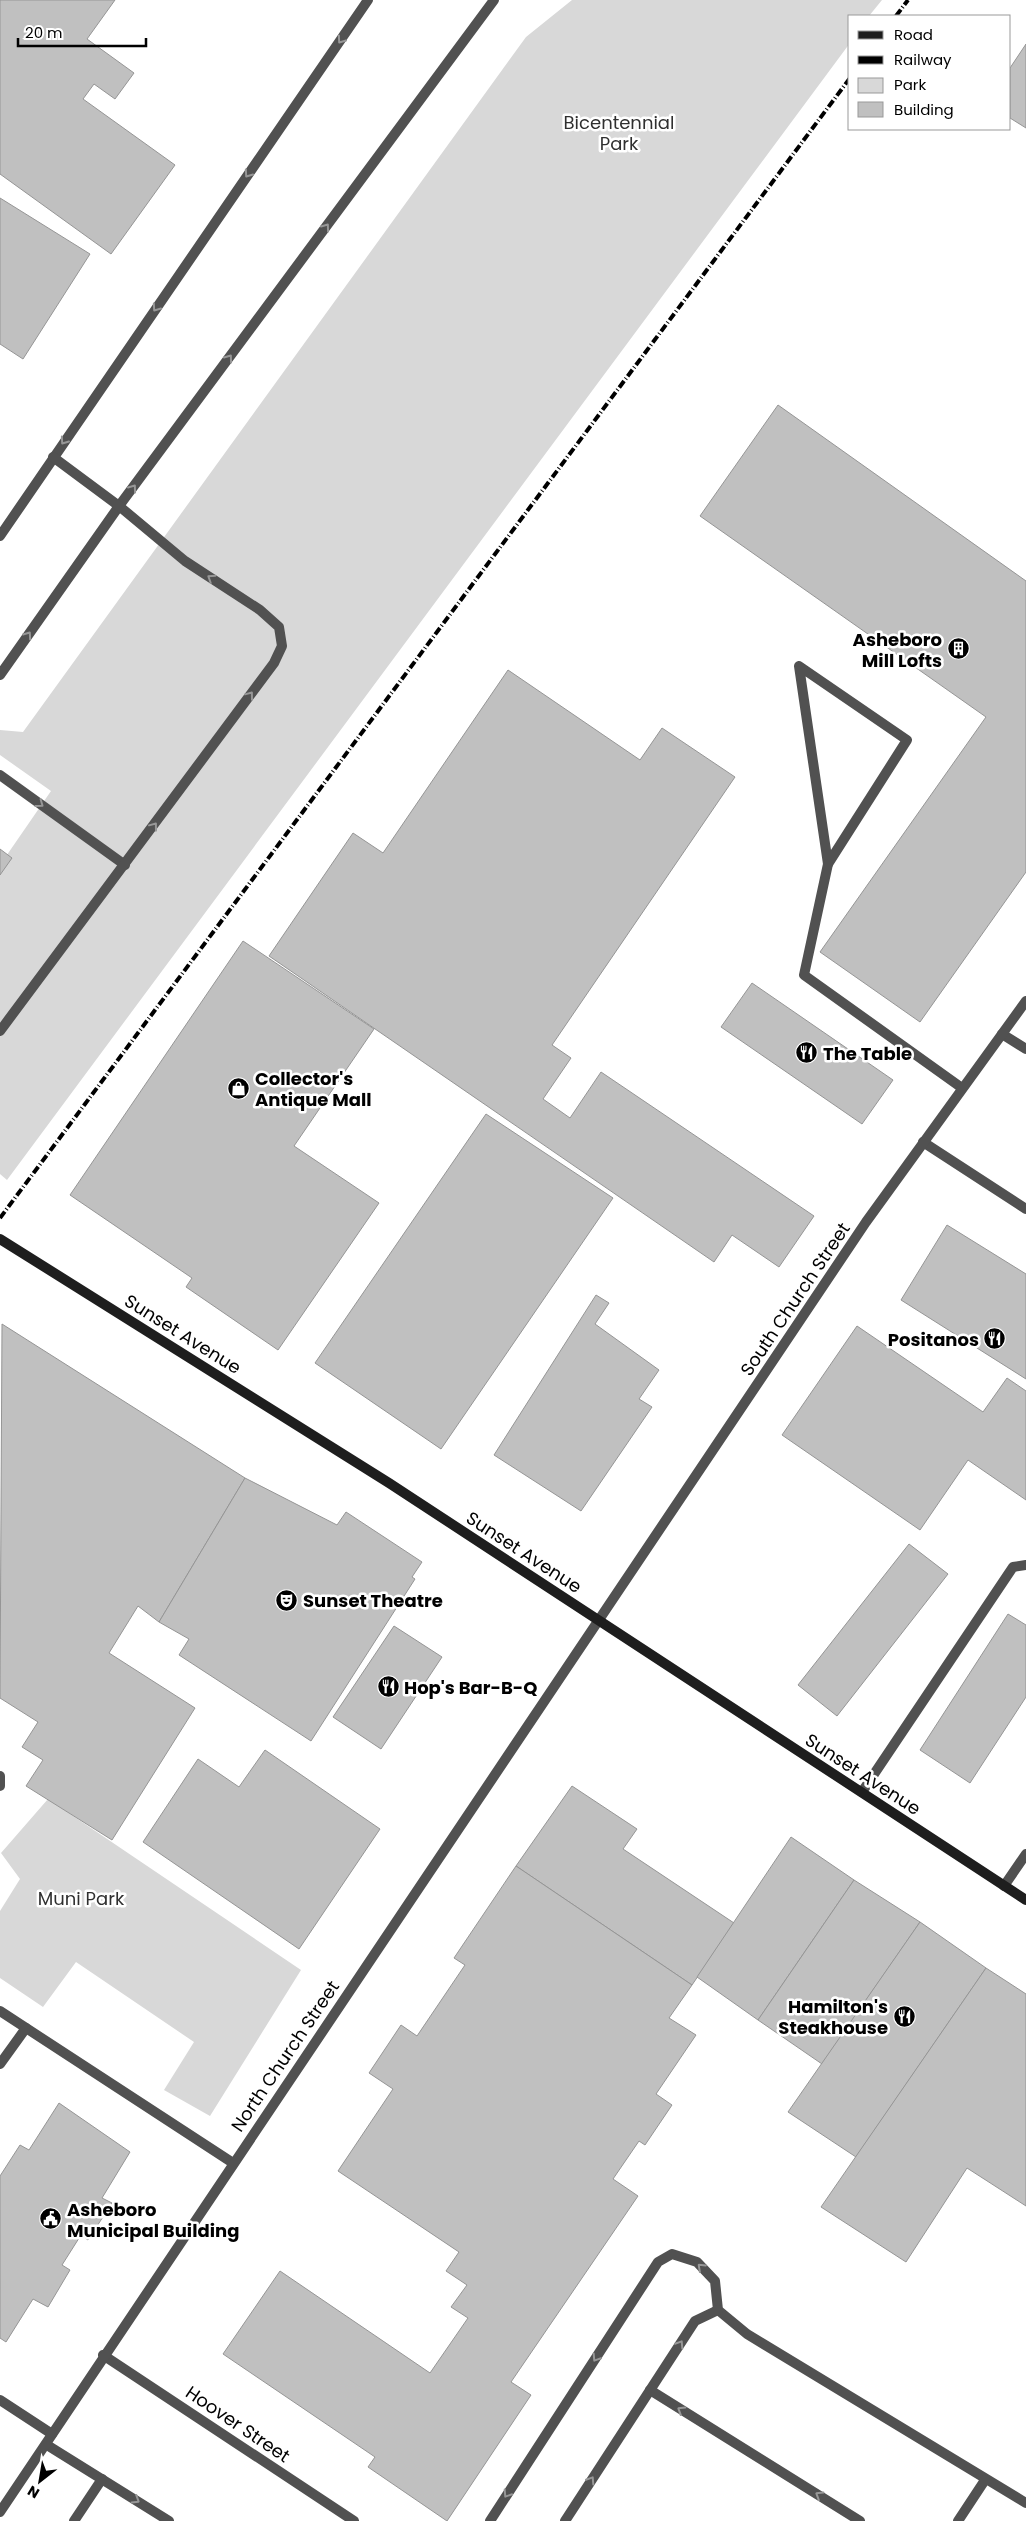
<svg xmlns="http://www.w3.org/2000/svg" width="1026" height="2521" font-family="Poppins,sans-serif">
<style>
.green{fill:#d8d8d8}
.building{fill:#c0c0c0;stroke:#959595}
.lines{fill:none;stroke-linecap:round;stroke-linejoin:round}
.service{stroke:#515151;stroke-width:10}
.minor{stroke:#515151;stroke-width:10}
.tertiary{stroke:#515151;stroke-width:10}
.secondary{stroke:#1e1e1e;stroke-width:10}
.rail{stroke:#000;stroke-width:4;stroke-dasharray:8 2.5 1 2.5;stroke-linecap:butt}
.oneway{stroke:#979797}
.labels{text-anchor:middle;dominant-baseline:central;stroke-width:5;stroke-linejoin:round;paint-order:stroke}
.park-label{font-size:18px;fill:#2f2f2f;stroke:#fff}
.poi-label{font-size:18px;font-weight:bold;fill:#000;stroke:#fff;text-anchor:start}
.street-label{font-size:18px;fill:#000;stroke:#fff}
</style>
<rect width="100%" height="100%" fill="#fff"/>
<g class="green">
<path d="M572,0H882L869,16H850V43L7,1180L0,1174V865L51,791L0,755V730L23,732L526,37Z"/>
<path d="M48,1799L301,1970L210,2116L164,2090L194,2042L76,1962L43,2007L0,1978V1911L20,1879L1,1853Z"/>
</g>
<g class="building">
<path d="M0,0H115L87,39L134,73L115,99L94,84L83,99L175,165L111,254L0,174Z"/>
<path d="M1026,44V128L1010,118V68Z"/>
<path d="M0,198L90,254L23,359L0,344Z"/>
<path d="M778,405L1026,581V872L920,1022L820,952L986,717L700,516Z"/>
<path d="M508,670L640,760L662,728L735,777L552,1045L571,1058L543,1099L570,1118L601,1072L814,1216L779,1267L732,1235L714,1262L269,956L353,833L383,853Z"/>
<path d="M0,849L12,858L0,875Z"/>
<path d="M243,941L374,1029L294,1146L379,1203L278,1350L186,1287L192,1278L70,1195Z"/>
<path d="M752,983L893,1080L862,1124L721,1027Z"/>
<path d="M486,1114L613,1198L441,1449L315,1363Z"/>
<path d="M947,1225L1026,1274V1379L901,1300Z"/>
<path d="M596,1295L609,1303L595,1324L659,1370L639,1399L652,1407L581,1511L494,1455Z"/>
<path d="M2,1324L245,1478L159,1622L138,1606L109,1653L195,1708L112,1840L26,1786L43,1760L22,1747L38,1722L0,1698Z"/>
<path d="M857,1326L983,1412L1007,1378L1026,1391V1500L968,1460L920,1530L782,1435Z"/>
<path d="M245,1478L337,1525L346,1512L422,1562L412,1577L415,1579L311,1741L179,1655L189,1639L159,1622Z"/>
<path d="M909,1544L948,1574L837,1716L798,1685Z"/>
<path d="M1008,1614L1026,1625V1697L970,1783L920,1750Z"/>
<path d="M394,1626L442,1657L381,1749L333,1717Z"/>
<path d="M265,1750L380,1829L299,1949L143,1842L198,1759L239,1787Z"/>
<path d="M572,1786L637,1829L623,1849L734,1923L692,1985L516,1866Z"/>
<path d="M791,1837L854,1880L758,2020L697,1977Z"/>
<path d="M516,1866L692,1985L669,2018L696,2035L656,2094L672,2105L645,2145L639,2141L613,2179L638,2196L511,2382L531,2395L447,2521L368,2467L375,2457L223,2354L280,2271L430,2373L468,2318L451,2307L467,2285L446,2271L459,2252L338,2171L393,2089L369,2073L401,2025L417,2036L465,1965L454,1958Z"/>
<path d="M854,1880L920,1922L822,2064L758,2020Z"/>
<path d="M920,1922L986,1968L856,2157L788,2112Z"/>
<path d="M986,1968L1026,1994V2206L967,2168L906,2262L821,2207Z"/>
<path d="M59,2103L130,2152L102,2198L112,2203L88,2240L81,2235L62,2265L70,2270L48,2307L33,2299L6,2342L0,2338V2176L20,2145L29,2150Z"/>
</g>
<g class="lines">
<g class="service">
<path d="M0,536L368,0"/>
<path d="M799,666L907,740L828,864Z"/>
<path d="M0,675L119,506L494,0"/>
<path d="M0,775L125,865"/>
<path d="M828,864L804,975L962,1088"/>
<path d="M0,1031L274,663L282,646L279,627L260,610L185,561L119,506L53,457"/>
<path d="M1002,1034L1026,1049"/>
<path d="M923,1142L1026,1209"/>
<path d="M0,1776V1786"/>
<path d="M862,1792L1013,1567L1026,1565"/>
<path d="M1004,1886L1026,1854"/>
<path d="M0,2011L233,2163"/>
<path d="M0,2064L26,2028"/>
<path d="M650,2390L860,2521"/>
<path d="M0,2400L52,2434"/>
<path d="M47,2445L169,2521"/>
<path d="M74,2521L102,2479"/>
<path d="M490,2521L658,2262L672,2254L697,2262L715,2281L718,2310L747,2334L1026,2503"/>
<path d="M565,2521L695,2321L718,2310"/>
<path d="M958,2521L985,2480"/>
</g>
<path class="minor" d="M103,2355L354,2521"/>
<path class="tertiary" d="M0,2512L866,1222L1026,1001"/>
<path class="secondary" d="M0,1239L389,1483L1026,1900"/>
<g class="rail">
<path d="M896,16L908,0"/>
<path d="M0,1218L850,78"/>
</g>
</g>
<defs><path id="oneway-chevron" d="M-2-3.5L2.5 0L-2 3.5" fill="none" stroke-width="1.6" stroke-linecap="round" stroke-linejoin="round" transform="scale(1.25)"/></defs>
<g class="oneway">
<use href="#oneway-chevron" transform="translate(341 40) rotate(125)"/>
<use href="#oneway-chevron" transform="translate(248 174) rotate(125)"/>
<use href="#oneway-chevron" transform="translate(326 227) rotate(-54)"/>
<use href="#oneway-chevron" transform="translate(156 308) rotate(125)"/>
<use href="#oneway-chevron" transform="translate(229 358) rotate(-54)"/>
<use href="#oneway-chevron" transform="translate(64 441) rotate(125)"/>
<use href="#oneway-chevron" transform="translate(133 488) rotate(-54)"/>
<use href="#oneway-chevron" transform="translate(211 578) rotate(-147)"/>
<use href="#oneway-chevron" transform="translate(28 635) rotate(-55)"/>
<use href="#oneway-chevron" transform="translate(250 695) rotate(-53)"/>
<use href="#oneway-chevron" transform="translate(40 804) rotate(36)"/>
<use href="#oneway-chevron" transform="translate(154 826) rotate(-53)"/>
<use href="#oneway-chevron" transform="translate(701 2267) rotate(-137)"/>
<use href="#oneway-chevron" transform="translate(680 2344) rotate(-57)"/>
<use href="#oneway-chevron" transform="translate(596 2358) rotate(123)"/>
<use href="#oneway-chevron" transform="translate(681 2410) rotate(-148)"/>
<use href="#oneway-chevron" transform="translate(591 2480) rotate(-57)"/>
<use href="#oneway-chevron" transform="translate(507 2494) rotate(123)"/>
<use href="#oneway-chevron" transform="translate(819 2495) rotate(-148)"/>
<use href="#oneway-chevron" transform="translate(136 2500) rotate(32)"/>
</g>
<defs>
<symbol id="building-disc" viewBox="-11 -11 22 22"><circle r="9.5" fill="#000" stroke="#fff"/><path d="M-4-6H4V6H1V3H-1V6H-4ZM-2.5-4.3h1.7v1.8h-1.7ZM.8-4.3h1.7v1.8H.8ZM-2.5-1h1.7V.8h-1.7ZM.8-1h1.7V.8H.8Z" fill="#fff"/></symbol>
<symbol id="restaurant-disc" viewBox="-11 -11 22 22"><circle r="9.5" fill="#000" stroke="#fff"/><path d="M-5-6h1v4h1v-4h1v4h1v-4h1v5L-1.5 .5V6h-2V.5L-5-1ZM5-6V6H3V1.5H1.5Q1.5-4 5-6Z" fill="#fff"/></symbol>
<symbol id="shop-disc" viewBox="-11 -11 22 22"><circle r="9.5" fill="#000" stroke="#fff"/><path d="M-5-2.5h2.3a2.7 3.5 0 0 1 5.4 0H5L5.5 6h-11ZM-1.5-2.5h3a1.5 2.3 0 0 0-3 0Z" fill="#fff"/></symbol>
<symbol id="theatre-disc" viewBox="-11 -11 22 22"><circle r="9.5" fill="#000" stroke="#fff"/><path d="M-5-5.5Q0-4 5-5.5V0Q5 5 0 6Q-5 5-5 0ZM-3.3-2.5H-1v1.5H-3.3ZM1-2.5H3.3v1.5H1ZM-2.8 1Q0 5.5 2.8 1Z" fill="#fff"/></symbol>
<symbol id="civic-disc" viewBox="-11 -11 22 22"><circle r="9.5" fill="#000" stroke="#fff"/><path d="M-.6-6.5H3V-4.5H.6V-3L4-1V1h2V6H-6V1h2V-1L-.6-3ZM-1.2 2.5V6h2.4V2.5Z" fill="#fff"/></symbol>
</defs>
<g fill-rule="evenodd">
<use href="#building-disc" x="946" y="636" width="25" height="25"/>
<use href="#restaurant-disc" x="794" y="1040" width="25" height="25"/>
<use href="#shop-disc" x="226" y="1076" width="25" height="25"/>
<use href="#restaurant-disc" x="982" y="1326" width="25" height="25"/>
<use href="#theatre-disc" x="274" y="1588" width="25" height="25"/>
<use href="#restaurant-disc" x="376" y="1674" width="25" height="25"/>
<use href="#restaurant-disc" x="892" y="2004" width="25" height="25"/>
<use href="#civic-disc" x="38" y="2206" width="25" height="25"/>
</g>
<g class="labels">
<g class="park-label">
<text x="619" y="122">Bicentennial<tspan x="619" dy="21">Park</tspan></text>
<text x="81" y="1898">Muni Park</text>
</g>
<g class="poi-label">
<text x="942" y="639" text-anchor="end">Asheboro<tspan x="942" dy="21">Mill Lofts</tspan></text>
<text x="823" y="1053">The Table</text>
<text x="255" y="1078">Collector's<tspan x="255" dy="21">Antique Mall</tspan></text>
<text x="979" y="1339" text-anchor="end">Positanos</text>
<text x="303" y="1600">Sunset Theatre</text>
<text x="404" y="1687">Hop's Bar-B-Q</text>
<text x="888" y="2006" text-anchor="end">Hamilton's<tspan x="888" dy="21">Steakhouse</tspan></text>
<text x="67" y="2209">Asheboro<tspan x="67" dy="21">Municipal Building</tspan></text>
</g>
<g class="street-label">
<text transform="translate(795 1299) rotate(-56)">South Church Street</text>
<text transform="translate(183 1334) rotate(32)">Sunset Avenue</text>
<text transform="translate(524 1552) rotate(33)">Sunset Avenue</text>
<text transform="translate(863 1774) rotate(33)">Sunset Avenue</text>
<text transform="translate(285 2056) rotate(-56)">North Church Street</text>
<text transform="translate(238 2424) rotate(34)">Hoover Street</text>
</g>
</g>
<rect x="848" y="15" width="162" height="115" fill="#ffffff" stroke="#999999"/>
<rect x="858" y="31" width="25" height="8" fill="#1e1e1e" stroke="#999999"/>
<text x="894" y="40" font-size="15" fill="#000000">Road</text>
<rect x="858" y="56" width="25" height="8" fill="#000000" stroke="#999999"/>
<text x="894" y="65" font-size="15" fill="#000000">Railway</text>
<rect x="858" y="78" width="25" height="15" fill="#d8d8d8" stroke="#999999"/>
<text x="894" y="90" font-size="15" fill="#000000">Park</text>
<rect x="858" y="102" width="25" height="15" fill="#c0c0c0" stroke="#999999"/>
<text x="894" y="115" font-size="15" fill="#000000">Building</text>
<g transform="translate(40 2481) rotate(211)" stroke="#ffffff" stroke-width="4" paint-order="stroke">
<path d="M0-4L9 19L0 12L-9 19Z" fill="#000000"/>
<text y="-8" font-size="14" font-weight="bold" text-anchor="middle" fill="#000000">N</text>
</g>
<path d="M18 38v8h128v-8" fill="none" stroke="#000000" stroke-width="2.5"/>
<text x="25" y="38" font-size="15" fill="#000000" stroke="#ffffff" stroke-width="4" paint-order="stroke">20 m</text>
</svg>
